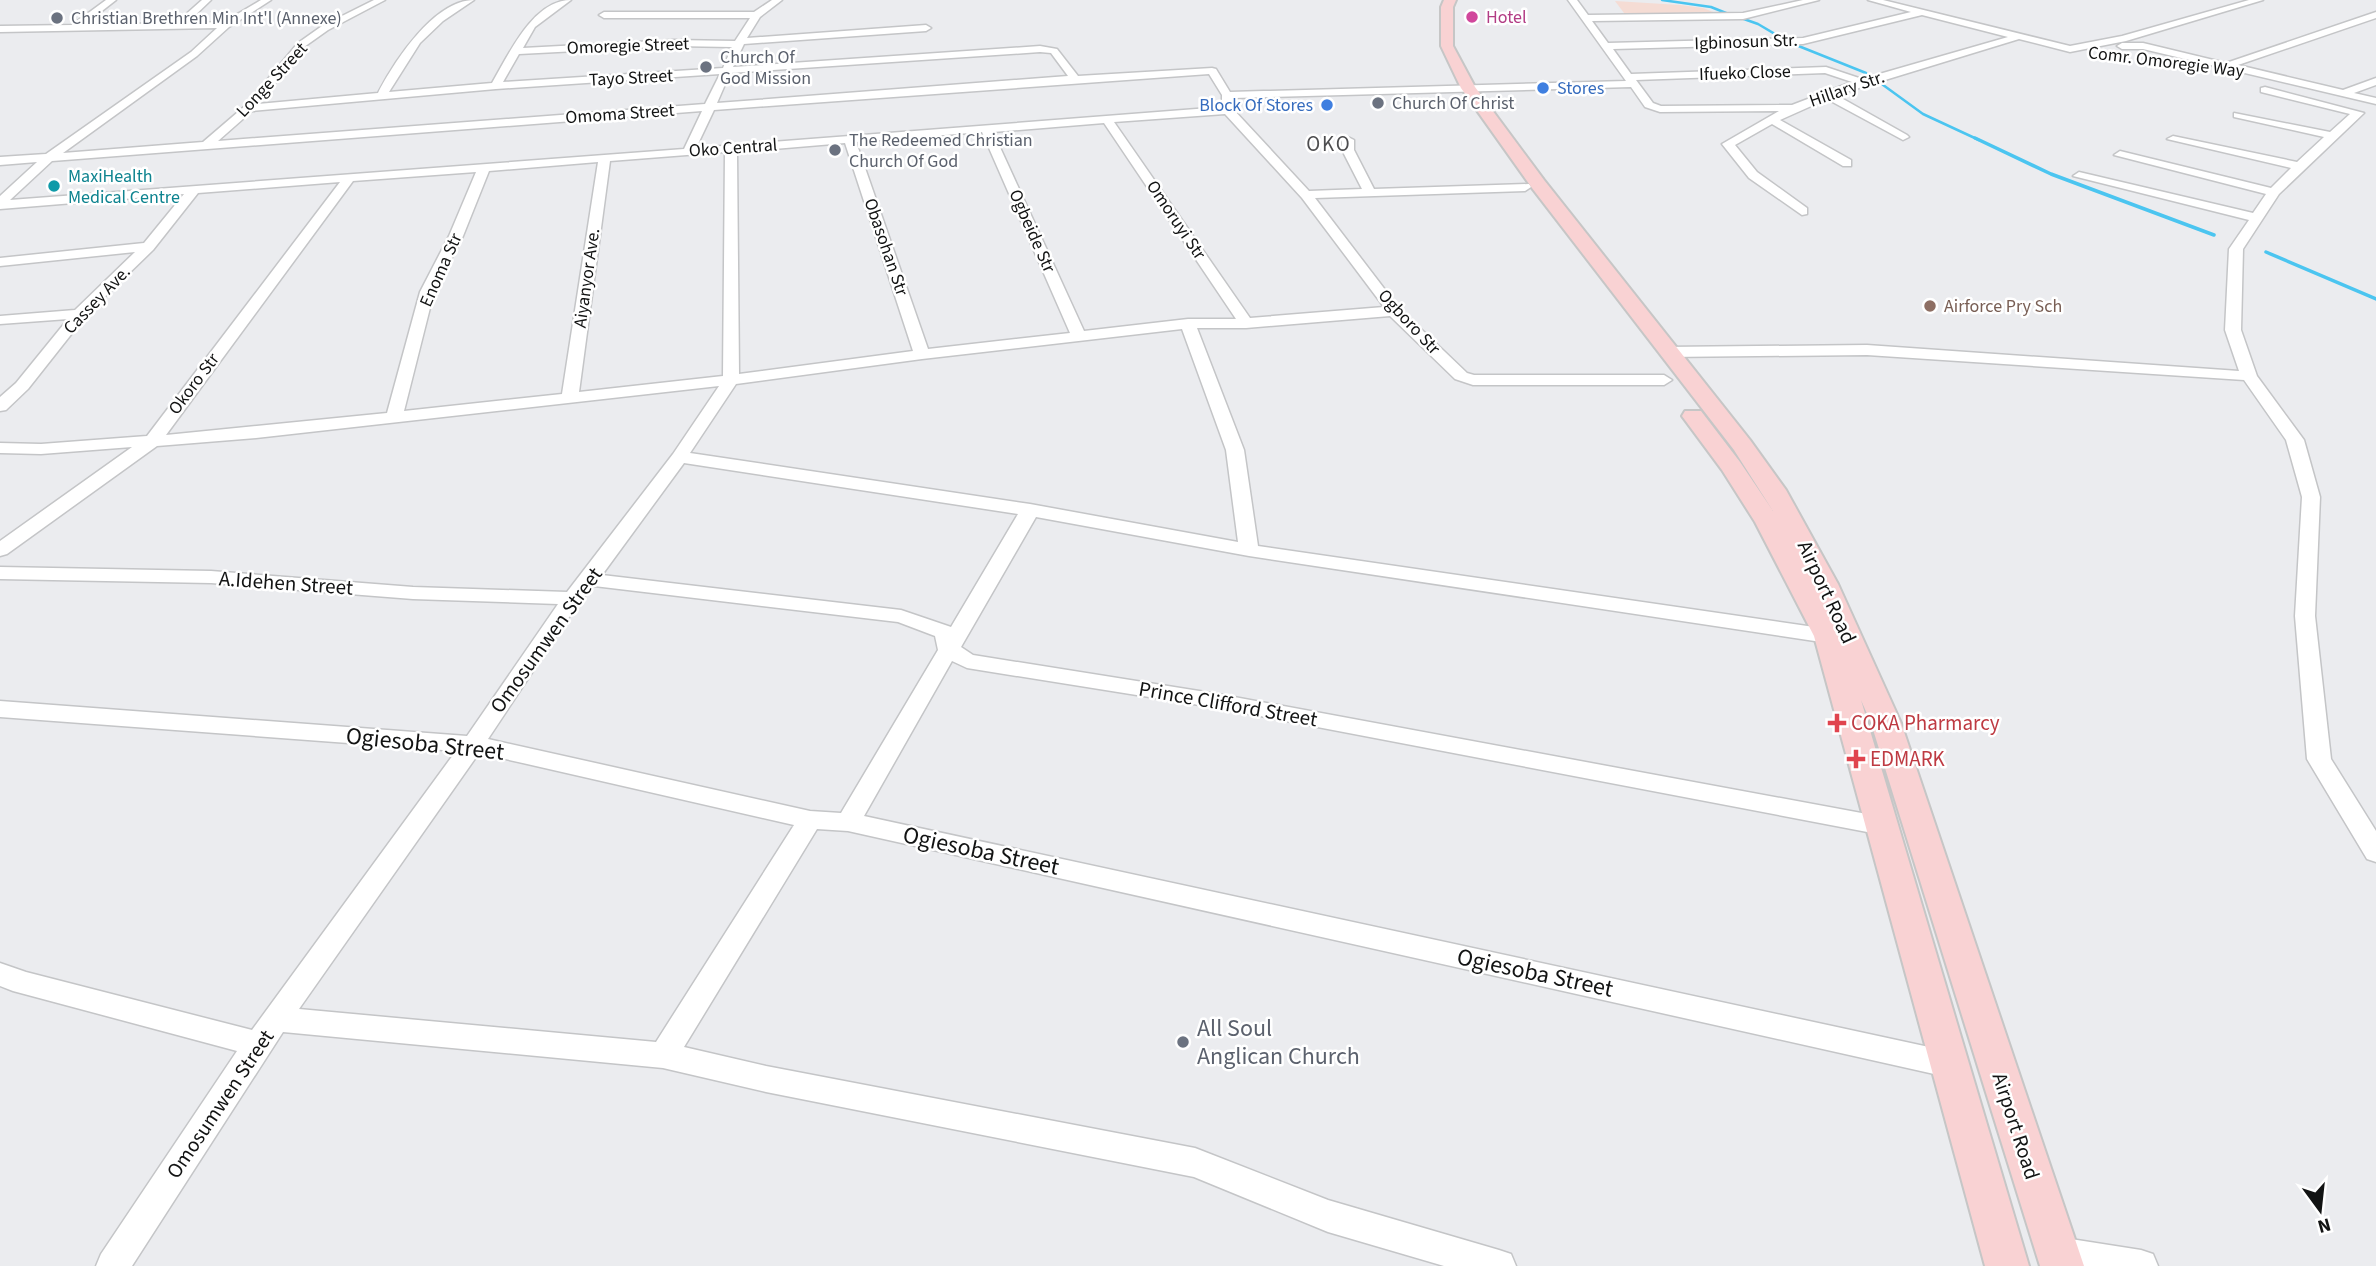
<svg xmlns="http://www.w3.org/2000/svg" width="2376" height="1266" font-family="'Source Sans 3',sans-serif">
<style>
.commercial{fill:#f5dcd4}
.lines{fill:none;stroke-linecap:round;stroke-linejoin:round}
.stream-far1{stroke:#4bc5f0;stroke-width:2.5}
.stream{stroke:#4bc5f0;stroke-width:3.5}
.minor-casing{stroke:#c4c5c7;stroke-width:3}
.major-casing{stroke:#c6c6c6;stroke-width:4}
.minor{fill:#fff;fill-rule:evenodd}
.major{fill:#f9d2d3;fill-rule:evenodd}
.hotel-dot{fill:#d1479c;stroke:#fff;stroke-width:2.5}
.worship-dot{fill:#6b7280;stroke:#fff;stroke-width:2.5}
.shop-dot{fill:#3f7fe0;stroke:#fff;stroke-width:2.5}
.culture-dot{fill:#0f9aa8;stroke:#fff;stroke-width:2.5}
.education-dot{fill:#8d6e63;stroke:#fff;stroke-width:2.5}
.health-dot{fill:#e0444e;stroke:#fff;stroke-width:2.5}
.labels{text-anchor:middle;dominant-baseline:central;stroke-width:5;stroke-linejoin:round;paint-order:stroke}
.far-hotel-label{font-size:18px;fill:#b23c85;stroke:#fff;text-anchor:start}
.far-worship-label{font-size:18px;fill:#5b616d;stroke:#fff;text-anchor:start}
.far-street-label{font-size:18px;fill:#121313;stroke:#fff}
.far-shop-label{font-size:18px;fill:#366cbe;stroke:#fff;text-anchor:start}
.far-culture-label{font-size:18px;fill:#0d838f;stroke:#fff;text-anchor:start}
.far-education-label{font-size:18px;fill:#785e54;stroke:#fff;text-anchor:start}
.far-quarter-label{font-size:21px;letter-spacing:2px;fill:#4d4d4f;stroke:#fff}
.street-label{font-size:21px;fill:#121313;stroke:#fff}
.health-label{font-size:21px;fill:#be3a42;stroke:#fff;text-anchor:start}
.near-street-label{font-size:24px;fill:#121313;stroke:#fff}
.near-worship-label{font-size:24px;fill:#5b616d;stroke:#fff;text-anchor:start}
</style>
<rect width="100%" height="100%" fill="#ebecef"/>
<path class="commercial" d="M1615,1L1680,5L1703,8L1721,15L1627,17Z"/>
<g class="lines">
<g class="stream-far1">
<path d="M1662,0L1711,7L1731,15"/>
<path d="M1741,18L1758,24L1785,40"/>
<path d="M1791,43L1866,73"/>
<path d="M1879,82L1923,114L1979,140"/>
</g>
<g class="stream">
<path d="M1975,138L2051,174L2214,235"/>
<path d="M2266,252L2376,299"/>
</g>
<defs>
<g id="minor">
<path d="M106,0H116L84,25L176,23L202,0H211L187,23L224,22L261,0H271L229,27L197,56L63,153L203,142L245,106L298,43L322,26L374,0H385L328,30L304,47L258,104L378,93C394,62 434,0 474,0L443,21L420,43L389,92L492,83C509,54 533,0 571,0L535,27L523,48L674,40L735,41L750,18H604L599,15L604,12H754L772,0H782L760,17L747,38L926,25L931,28L926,31L744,44L733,67L1040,46L1057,49L1078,76L1212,68L1216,69L1230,92L1626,81L1568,0H1577L1588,15L1743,13L1803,0H1819L1743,19L1592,21L1608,43L1803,38L1911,12L1868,0H1883L2070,46L2122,36L2249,0H2263L2126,41L2070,52L2019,39L1836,95L1907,135L1909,137L1903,140L1827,99L1780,120L1851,160V166H1843L1772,124L1735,145L1757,172L1807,208V214L1802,215L1749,178L1722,144L1779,111L1660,112L1645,107L1631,87L1233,98V109L1309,191L1362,189L1342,150V140L1348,137L1354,140V150L1374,189L1529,184L1531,187L1525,191L1315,198L1399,308L1467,373L1474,375H1664L1672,380L1664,385H1473L1455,379L1390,316L1246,328H1197L1244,450L1258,546L1828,629L1835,631L1839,636L1835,641L1828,643L1249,556L1036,517L961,647L973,655L1218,694L1883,817L1892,820L1895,826L1892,832L1883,835L1218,708L967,668L952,661L864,816L1952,1052L1962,1056L1967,1065L1962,1074L1952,1078L848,831L817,829L684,1047L766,1066L1195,1148L1328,1200L1499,1250L1511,1254L1516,1266H1444L1328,1232L1194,1177L766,1092L663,1068L283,1032L132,1266H96L101,1254L237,1051L13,991L0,986V963L26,972L252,1030L456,751L0,717V701L467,736L558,604L413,599L211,583L0,579V567L211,571L413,587L567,592L673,454L719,386L256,438L157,446L7,554L0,556V541L132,447L41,454L0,453V443L41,444L147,436L340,182L198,193L153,250L88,313L28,389L6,410L0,411V397L16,383L68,319L0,324V316L75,310L135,252L0,266V258L144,243L184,194L0,209V196L37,162L0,165V157L46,154L191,52L217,28L0,32V26L72,25ZM1922,15L2008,37L1862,79L1826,67L1631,74L1613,49L1803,44ZM674,46L732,47L723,68L503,82L519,54ZM1040,52L1051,53L1068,76L717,103L730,73ZM1825,73L1852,82L1792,105L1661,106L1653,103L1636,80ZM720,74L705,104L218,141L252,111L496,89ZM1209,74L1222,95V107L696,148L714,110ZM702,111L684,149L10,200L52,161ZM1225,114L1302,198L1384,307L1250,318L1114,122ZM1104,123L1236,319H1188L1084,331L993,132ZM982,132L1070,333L928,349L856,142ZM845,143L913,351L739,374L737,152ZM725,152L723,376L579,392L610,161ZM598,162L562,394L404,411L434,292L463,236L489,171ZM476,172L449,236L420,292L387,413L166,435L353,181ZM1182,329L1226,450L1238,542L1030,504L690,453L736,384L922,359ZM684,463L1018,514L951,627L901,610L602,575ZM594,586L898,622L935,636L938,650L841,813L810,811L488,739L579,602ZM479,753L794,825L656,1042L299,1009Z"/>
<path d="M2376,12V18L2238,65L2343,90L2376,78V85L2354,93L2376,98V104L2143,49H2122L2117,46L2122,43H2143L2226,63Z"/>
<path d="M2265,87L2364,113L2279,194L2243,249L2241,330L2257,376L2304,440L2320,497L2315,616L2331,759L2376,831V862L2367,859L2307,759L2295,616L2302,497L2286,440L2244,380L1867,355L1667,357L1659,352L1667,347L1867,345L2239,371L2225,330L2229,249L2249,220L2073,176L2079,172L2253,213L2266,194L2114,155L2120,151L2271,188L2291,168L2167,139L2173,136L2297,162L2324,137L2234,117V113L2330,132L2350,114L2261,92V88Z"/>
<path d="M2058,1237L2141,1250L2153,1254L2158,1266H2050L2046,1264L2042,1253L2046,1242Z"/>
</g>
<path id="major" d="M1444,0H1456L1453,7V46L1475,87L1544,180L1750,440L1786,490L1838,584L1901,723L2084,1266H2040L1871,723L1861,700L2029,1266H1985L1814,636L1755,522L1722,470L1682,416L1685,411H1701L1740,462L1773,511L1734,450L1532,188L1461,88L1441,46V7Z"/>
</defs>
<use href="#minor" class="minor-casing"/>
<use href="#major" class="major-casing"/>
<use href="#minor" class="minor"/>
<use href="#major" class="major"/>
</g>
<circle class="hotel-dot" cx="1472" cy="17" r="7"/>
<g class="worship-dot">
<circle cx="57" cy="18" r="7"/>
<circle cx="706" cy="67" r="7"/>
<circle cx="1378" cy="103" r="7"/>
<circle cx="835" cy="150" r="7"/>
<circle cx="1183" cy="1042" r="7"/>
</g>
<g class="shop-dot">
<circle cx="1543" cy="88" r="7"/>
<circle cx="1327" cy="105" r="7"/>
</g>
<circle class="culture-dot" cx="54" cy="186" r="7"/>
<circle class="education-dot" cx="1930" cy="306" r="7"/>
<g class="health-dot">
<path d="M1833.5 712.5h7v7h7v7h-7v7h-7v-7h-7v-7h7z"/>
<path d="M1852.5 748.5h7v7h7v7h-7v7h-7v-7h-7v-7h7z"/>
</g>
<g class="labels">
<g class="far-hotel-label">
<text x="1486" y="17">Hotel</text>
</g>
<g class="far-worship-label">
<text x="71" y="18">Christian Brethren Min Int'l (Annexe)</text>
<text x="720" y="57">Church Of<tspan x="720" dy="21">God Mission</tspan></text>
<text x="1392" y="103">Church Of Christ</text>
<text x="849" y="140">The Redeemed Christian<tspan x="849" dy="21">Church Of God</tspan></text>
</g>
<g class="far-street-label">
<text transform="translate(1746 42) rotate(-2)">Igbinosun Str.</text>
<text transform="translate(628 46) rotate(-2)">Omoregie Street</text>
<text transform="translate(2166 62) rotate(7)">Comr. Omoregie Way</text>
<text transform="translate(1745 73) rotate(-2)">Ifueko Close</text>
<text transform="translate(631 78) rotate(-3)">Tayo Street</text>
<text transform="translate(272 80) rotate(-47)">Longe Street</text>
<text transform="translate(1847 89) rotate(-19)">Hillary Str.</text>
<text transform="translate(620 114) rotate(-4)">Omoma Street</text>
<text transform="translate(733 148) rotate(-4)">Oko Central</text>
<text transform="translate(1176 220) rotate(56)">Omoruyi Str</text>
<text transform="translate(1032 231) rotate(66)">Ogbeide Str</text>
<text transform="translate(886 247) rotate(71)">Obasohan Str</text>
<text transform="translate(441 270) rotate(-66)">Enoma Str</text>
<text transform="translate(587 278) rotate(-82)">Aiyanyor Ave.</text>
<text transform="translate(97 300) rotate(-46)">Cassey Ave.</text>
<text transform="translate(1409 322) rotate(47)">Ogboro Str</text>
<text transform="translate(194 384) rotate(-53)">Okoro Str</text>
</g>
<g class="far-shop-label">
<text x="1557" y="88">Stores</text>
<text x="1313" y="105" text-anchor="end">Block Of Stores</text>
</g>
<g class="far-culture-label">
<text x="68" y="176">MaxiHealth<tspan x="68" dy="21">Medical Centre</tspan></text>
</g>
<g class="far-education-label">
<text x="1944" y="306">Airforce Pry Sch</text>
</g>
<g class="far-quarter-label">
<text x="1329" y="144">OKO</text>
</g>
<g class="street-label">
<text transform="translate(286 583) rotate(4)">A.Idehen Street</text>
<text transform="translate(1827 592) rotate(65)">Airport Road</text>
<text transform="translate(546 640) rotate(-54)">Omosumwen Street</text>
<text transform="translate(1228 704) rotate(10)">Prince Clifford Street</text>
<text transform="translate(220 1104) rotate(-56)">Omosumwen Street</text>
<text transform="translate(2016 1126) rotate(72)">Airport Road</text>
</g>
<g class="health-label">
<text x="1851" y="723">COKA Pharmarcy</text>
<text x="1870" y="759">EDMARK</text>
</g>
<g class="near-street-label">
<text transform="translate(425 744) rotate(6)">Ogiesoba Street</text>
<text transform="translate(981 851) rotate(12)">Ogiesoba Street</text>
<text transform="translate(1535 973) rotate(12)">Ogiesoba Street</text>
</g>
<g class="near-worship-label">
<text x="1197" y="1028">All Soul<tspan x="1197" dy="28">Anglican Church</tspan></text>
</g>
</g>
<g transform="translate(2320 1210) rotate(165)" stroke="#ffffff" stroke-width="5" paint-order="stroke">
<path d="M0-5L12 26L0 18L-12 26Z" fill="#121313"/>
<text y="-10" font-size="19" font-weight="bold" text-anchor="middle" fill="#121313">N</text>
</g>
</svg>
